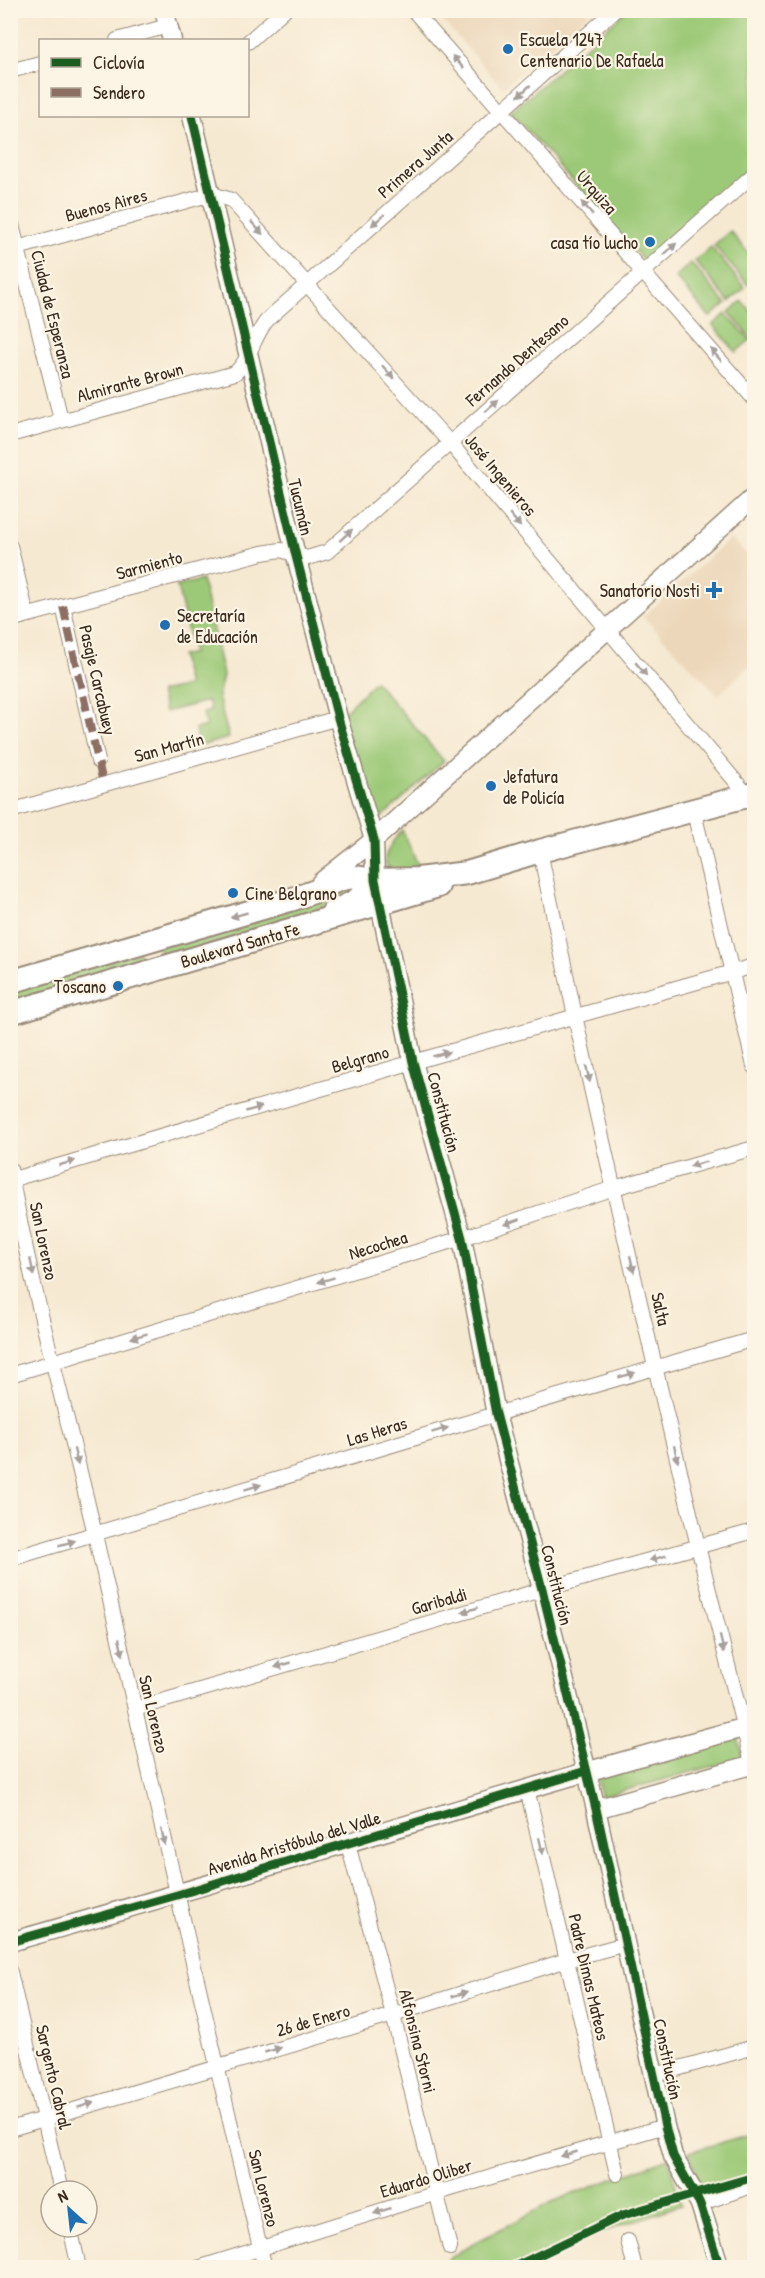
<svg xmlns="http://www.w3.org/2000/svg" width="765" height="2278" font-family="'Patrick Hand',sans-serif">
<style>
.built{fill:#ecd7ba}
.green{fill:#9cc977;stroke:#6c7a4a;stroke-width:1.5}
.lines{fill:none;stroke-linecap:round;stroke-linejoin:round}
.minor-casing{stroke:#988a78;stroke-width:16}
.tertiary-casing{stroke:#988a78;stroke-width:21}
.primary-casing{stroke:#988a78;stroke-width:26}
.minor{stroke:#fff;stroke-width:14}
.tertiary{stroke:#fff;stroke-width:18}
.primary{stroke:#fff;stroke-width:22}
.quiet{stroke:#8d6e63;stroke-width:8;stroke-dasharray:15 8;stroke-linecap:butt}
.cycleway-casing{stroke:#fcf5e5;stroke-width:13}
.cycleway{stroke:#1b5e20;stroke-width:9}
.oneway{fill:#a79f9a}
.poi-dot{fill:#1f6fb2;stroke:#fcf5e5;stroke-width:2}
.labels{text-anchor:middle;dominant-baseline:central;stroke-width:4.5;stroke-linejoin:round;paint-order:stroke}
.poi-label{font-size:18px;fill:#3b2a1e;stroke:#fcf5e5;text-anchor:start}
.street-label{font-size:18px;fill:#3b2a1e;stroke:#fcf5e5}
</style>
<rect width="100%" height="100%" fill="#fcf5e5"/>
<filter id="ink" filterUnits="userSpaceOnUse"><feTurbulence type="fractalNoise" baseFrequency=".0167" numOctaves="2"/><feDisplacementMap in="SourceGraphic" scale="12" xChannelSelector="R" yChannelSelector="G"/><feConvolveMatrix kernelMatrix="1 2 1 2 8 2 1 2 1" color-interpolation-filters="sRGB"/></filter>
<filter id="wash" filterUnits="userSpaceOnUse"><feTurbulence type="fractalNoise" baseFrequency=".008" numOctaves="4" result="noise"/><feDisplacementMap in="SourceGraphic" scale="24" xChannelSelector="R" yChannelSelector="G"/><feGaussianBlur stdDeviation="1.35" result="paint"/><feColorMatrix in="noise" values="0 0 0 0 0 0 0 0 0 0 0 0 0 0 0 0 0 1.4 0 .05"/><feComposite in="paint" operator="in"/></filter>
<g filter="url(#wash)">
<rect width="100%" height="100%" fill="#f6e9d2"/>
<g class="built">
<path d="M434,11H591L503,88Z"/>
<path d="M731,538L754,562V662L718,695L643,617Z"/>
</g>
<g class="green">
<path d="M626,11H754V164L644,261L511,112Z"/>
<path d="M730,231L754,260V280L748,285L714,245Z"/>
<path d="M711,247L745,288L729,302L695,261Z"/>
<path d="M691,263L726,304L710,317L675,277Z"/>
<path d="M742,301L754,315V337L752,339L729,312Z"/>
<path d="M726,314L750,340L736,352L713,325Z"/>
<path d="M202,580L223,675L218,697L229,738L199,746L195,729L206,726L203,713L211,711L208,701L165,712L160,692L188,686L181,656L193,653L177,586Z"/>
<path d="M375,681L444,761L380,819L371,816L340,716Z"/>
<path d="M402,830L421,871C413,871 403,873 395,871C373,865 394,839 402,830Z"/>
<path d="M344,885L351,888L350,895L311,912L162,960L158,946Z"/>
<path d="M139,952L143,965L11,1004V989Z"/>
<path d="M738,1737L743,1758L600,1797L598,1778Z"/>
<path d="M754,2133V2182L704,2195L689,2152Z"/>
<path d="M668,2158L681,2205L587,2237L531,2267L436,2268L465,2248L552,2202Z"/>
</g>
</g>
<g filter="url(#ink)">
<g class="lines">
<defs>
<g id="minor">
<path d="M413,10L754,399"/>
<path d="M117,40L168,26"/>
<path d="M248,42L284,10"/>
<path d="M10,71L40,63"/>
<path d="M10,217L61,419"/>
<path d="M10,250L212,194L231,200L450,443L748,796"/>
<path d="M10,435L235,373C251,359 253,335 269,318L615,10"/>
<path d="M10,546L27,615"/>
<path d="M63,606L98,761"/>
<path d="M10,620L262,553L281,550L307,558L327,552L754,174"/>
<path d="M10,811L338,718"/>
<path d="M694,812L754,1066"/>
<path d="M540,851C588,1084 642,1315 698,1546C716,1622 737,1696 754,1772"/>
<path d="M10,1169C32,1294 68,1416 96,1539C152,1782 206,2025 265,2268"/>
<path d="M10,1180L413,1062L754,966"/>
<path d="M10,1375L462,1238L614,1188L754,1148"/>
<path d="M10,1559L496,1414L754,1339"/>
<path d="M135,1709L534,1592L754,1531"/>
<path d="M527,1789L617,2174"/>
<path d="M348,1844L393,2015L450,2248"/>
<path d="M10,1972L61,2191"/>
<path d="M655,2075L754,2047"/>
<path d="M10,2129L393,2015L567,1960L625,1944"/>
<path d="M700,2204L754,2185"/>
<path d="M70,2227L79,2268"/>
<path d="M628,2241L635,2268"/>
<path d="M198,2268L437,2193L665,2126"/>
</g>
<g id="tertiary">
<path d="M164,10L172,40"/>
<path d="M192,116L296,556L338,718L374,840L375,880L413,1062L462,1238L496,1414L542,1589L596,1809L665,2126L673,2156L700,2204L720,2268"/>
<path d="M321,882L374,840L754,497"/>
<path d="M331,911L355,899L375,880"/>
<path d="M596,1809L754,1764"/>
<path d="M10,1942C259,1872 505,1792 754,1725"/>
</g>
<g id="primary">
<path d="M10,982L290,900L316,891L338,880L353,877L375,880L418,879L467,873L540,851L754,794"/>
<path d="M10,1013L438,886"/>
</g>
</defs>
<use href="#minor" class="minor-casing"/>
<use href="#tertiary" class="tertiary-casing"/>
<use href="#primary" class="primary-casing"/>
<use href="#minor" class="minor"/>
<use href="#tertiary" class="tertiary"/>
<use href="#primary" class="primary"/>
<path class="quiet" d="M63,606L103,783"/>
<defs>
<g id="cycleway">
<path d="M192,116L296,556L338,718L374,840L375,880L413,1062L462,1238L496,1414L542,1589L596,1809L665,2126L673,2156L700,2204L720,2268"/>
<path d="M10,1942L177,1895L586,1771"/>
<path d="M512,2268L623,2215L754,2177"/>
</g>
</defs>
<use href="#cycleway" class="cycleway-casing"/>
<use href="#cycleway" class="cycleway"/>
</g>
<defs><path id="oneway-solid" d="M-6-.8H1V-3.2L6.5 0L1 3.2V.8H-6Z" transform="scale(1.5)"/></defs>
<g class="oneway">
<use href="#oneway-solid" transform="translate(458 62) rotate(-132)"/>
<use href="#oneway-solid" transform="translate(524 91) rotate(138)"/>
<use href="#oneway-solid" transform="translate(587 208) rotate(-131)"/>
<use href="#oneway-solid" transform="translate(378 220) rotate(139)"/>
<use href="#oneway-solid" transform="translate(257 228) rotate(47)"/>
<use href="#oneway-solid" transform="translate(670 249) rotate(-42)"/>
<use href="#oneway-solid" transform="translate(716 355) rotate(-131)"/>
<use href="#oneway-solid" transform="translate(388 372) rotate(48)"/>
<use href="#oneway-solid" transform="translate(492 406) rotate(-41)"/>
<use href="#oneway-solid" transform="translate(515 520) rotate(50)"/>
<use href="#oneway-solid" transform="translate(346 535) rotate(-42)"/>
<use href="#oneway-solid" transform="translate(641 669) rotate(50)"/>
<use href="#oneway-solid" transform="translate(239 915) rotate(164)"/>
<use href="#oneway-solid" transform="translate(441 1054) rotate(-15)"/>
<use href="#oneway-solid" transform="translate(588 1074) rotate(77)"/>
<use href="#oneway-solid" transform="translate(254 1109) rotate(-16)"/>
<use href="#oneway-solid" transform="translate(67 1163) rotate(-16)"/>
<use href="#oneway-solid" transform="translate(698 1164) rotate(164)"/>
<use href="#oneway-solid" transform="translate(512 1222) rotate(162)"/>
<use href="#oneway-solid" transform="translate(632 1264) rotate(77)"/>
<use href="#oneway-solid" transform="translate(32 1267) rotate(78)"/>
<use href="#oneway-solid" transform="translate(326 1280) rotate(163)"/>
<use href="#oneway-solid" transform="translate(139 1336) rotate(163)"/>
<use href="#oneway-solid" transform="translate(627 1375) rotate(-16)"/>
<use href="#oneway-solid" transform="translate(440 1430) rotate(-17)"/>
<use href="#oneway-solid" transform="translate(676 1454) rotate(77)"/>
<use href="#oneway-solid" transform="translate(76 1457) rotate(76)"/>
<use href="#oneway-solid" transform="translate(253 1487) rotate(-17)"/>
<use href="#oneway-solid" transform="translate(67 1543) rotate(-16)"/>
<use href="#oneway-solid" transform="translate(658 1558) rotate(165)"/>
<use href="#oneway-solid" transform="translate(470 1610) rotate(164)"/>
<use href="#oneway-solid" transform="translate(722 1644) rotate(76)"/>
<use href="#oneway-solid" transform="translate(121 1647) rotate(77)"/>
<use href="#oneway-solid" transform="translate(283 1665) rotate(164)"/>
<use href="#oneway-solid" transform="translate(163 1837) rotate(77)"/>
<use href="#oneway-solid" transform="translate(541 1846) rotate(77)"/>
<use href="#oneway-solid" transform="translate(460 1994) rotate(-17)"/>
<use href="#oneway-solid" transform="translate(273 2050) rotate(-16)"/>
<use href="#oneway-solid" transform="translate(86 2105) rotate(-17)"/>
<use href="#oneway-solid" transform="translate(569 2154) rotate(164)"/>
<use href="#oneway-solid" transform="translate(382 2211) rotate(162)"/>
</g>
</g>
<g class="poi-dot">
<circle cx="508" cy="49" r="6"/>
<circle cx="650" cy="242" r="6"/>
<path d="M711 581h6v6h6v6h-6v6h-6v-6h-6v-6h6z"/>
<circle cx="165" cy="625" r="6"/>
<circle cx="491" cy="786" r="6"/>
<circle cx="233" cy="893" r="6"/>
<circle cx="118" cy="986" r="6"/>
</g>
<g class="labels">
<g class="poi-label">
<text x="520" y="39">Escuela 1247<tspan x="520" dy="21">Centenario De Rafaela</tspan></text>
<text x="638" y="242" text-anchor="end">casa tío lucho</text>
<text x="700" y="590" text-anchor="end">Sanatorio Nosti</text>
<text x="177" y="615">Secretaría<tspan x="177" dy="21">de Educación</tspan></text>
<text x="503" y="776">Jefatura<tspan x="503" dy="21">de Policía</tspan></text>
<text x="245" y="893">Cine Belgrano</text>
<text x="106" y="986" text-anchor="end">Toscano</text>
</g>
<g class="street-label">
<text transform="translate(415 164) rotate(-41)">Primera Junta</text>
<text transform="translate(597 192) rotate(49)">Urquiza</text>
<text transform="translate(106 205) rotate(-15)">Buenos Aires</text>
<text transform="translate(53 314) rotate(76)">Ciudad de Esperanza</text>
<text transform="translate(517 360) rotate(-41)">Fernando Dentesano</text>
<text transform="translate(130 382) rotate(-15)">Almirante Brown</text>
<text transform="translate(501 475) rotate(50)">José Ingenieros</text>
<text transform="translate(301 507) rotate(77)">Tucumán</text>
<text transform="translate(149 565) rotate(-15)">Sarmiento</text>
<text transform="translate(98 680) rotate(77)">Pasaje Carcabuey</text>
<text transform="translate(169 747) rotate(-15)">San Martín</text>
<text transform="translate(240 945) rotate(-16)">Boulevard Santa Fe</text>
<text transform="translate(360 1059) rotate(-16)">Belgrano</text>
<text transform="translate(444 1112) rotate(75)">Constitución</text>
<text transform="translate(44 1241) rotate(78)">San Lorenzo</text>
<text transform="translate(378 1245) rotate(-17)">Necochea</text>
<text transform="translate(661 1309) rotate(77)">Salta</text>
<text transform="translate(377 1431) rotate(-17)">Las Heras</text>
<text transform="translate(557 1585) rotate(76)">Constitución</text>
<text transform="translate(439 1601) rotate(-16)">Garibaldi</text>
<text transform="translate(154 1714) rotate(77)">San Lorenzo</text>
<text transform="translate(294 1843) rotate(-17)">Avenida Aristóbulo del Valle</text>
<text transform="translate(589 1977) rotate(77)">Padre Dimas Mateos</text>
<text transform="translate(313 2020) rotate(-16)">26 de Enero</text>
<text transform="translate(418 2041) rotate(76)">Alfonsina Storni</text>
<text transform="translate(668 2059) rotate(78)">Constitución</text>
<text transform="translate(54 2077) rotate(77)">Sargento Cabral</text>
<text transform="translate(426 2178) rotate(-17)">Eduardo Oliber</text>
<text transform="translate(264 2188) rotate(76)">San Lorenzo</text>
</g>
</g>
<rect width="765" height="2278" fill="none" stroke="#fcf5e5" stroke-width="36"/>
<rect x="39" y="39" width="210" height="78" fill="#fcf5e5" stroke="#afa495" stroke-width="1.5"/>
<rect x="51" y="58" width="30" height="9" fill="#1b5e20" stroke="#afa495" stroke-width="1.5"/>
<text x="93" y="69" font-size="18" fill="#3b2a1e">Ciclovía</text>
<rect x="51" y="88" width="30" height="9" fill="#8d6e63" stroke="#afa495" stroke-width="1.5"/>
<text x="93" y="99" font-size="18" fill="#3b2a1e">Sendero</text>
<g transform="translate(69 2209) rotate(333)"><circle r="28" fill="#fcf5e5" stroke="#afa495" stroke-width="1.5"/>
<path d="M0-4.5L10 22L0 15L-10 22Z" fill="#1f6fb2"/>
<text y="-9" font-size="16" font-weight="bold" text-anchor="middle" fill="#3b2a1e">N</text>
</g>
</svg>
